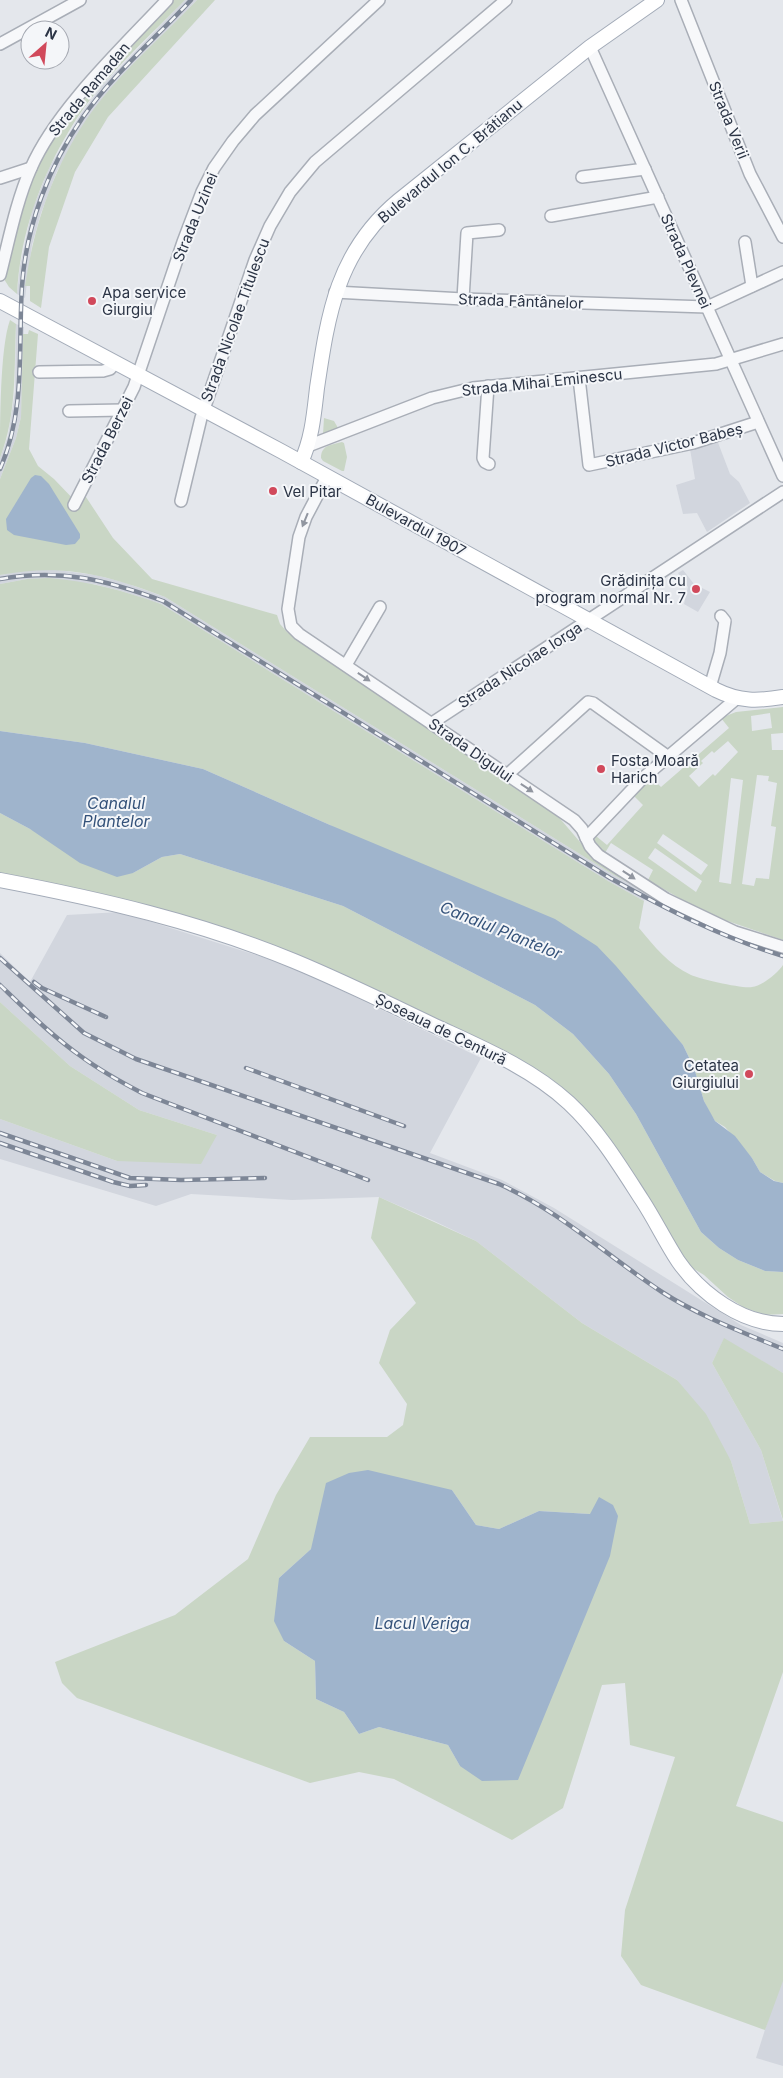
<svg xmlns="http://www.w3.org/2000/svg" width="783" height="2078" font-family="Inter,sans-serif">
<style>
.built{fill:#d2d6de}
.green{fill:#c9d6c5;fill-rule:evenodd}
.water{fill:#9fb4cc}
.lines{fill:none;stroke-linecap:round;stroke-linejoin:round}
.minor-casing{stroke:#a9aeb7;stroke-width:14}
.major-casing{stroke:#a3abb8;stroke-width:16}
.minor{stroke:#f7f8fa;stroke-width:11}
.major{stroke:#fff;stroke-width:14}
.rail-casing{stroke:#7d8696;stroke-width:4.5}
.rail{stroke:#f4f6f9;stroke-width:2.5;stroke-dasharray:8;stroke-linecap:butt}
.oneway{fill:#9196a0}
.poi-dot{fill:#d1495b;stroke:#f4f6f9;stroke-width:2}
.labels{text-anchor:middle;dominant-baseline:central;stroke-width:4;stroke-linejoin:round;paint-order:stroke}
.street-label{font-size:15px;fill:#2b3445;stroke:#f4f6f9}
.poi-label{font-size:15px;fill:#2b3445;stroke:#f4f6f9;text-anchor:start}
.water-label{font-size:16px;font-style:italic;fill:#34527a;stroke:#f4f6f9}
</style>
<rect width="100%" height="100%" fill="#e4e7ec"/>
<g class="built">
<path d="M185,0H197L108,93L87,120L57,171L41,213L32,245L25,298L17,294L20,266L32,210L49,168L80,115L101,87Z"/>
<path d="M16,324L24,327L21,417L16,438L0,479V458L8,436L15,392Z"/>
<path d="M717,440L730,474L739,482L750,503L707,532L697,513L683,514L676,485L695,479L690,449Z"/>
<path d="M50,569L95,575L123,582L165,597L612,874L647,893L644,901L608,881L161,604L121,591L94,584L27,579L0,584V575L26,570Z"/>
<path d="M683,570L694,584L710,592L698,612L684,604L688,587L678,573Z"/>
<path d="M120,912L291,966L481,1058L430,1153L502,1180L554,1208L741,1325L783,1343V1373L724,1339L712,1363L761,1450L783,1521L750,1524L731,1461L677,1380L582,1323L476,1241L434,1221L379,1197L292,1200L191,1194L156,1206L0,1159V1119L117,1161L217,1135L139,1110L70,1066L0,1002V953L30,982L67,915Z"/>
<path d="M783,1973V2066L756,2058Z"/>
</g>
<g class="green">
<path d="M174,0H185C149,37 108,73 79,115C44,168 20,230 17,294L9,287L4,279C13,246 19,211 32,179C58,114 126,51 174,0Z"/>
<path d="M197,0H215L108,117L75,172L49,247L41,308L30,301V286H25C34,226 52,171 86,120C117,75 160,39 197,0Z"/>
<path d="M10,320L16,324C14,370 17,414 0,458C0,425 0,347 10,320Z"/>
<path d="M29,330L38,334L29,449L38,466L54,479L78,504L84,494L113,538L152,579L277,615L280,624L287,632L556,814L586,849L647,893L612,874L165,597C107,575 63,563 0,575V479L16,438L21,417L23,334H28Z"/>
<path d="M324,418L334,421L338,428L323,434Z"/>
<path d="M342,442L344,443L347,457L344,471H342L323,461L321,458C321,445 331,445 342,442Z"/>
<path d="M49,578C88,581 125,591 161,604L608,881L644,901L639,928C654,946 669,965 691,975C700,979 743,989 752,987C762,986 778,973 783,965V1183L775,1181L760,1172L752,1158L725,1127L715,1121L711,1115L704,1101L694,1068L683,1045L661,1021L330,825L203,769L85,743L0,731V584L27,579Z"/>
<path d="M783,707V733L771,734L772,750H783V940L707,914L648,880L653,870L611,843L605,853L594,841L596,836L607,845L643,805L633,795L652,778L661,787L729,728L721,718L736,712ZM770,713L772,728L752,731L751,716ZM728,741L738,752L715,776L713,774L699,787L689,776L703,763L701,761L712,751L714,753ZM757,775L769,776L768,781L777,783L771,826L776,827L769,879L756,878L754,886L742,884ZM731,778L743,780L731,884L719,882ZM663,834L708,865L701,875L657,843ZM655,848L702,881L696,892L648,858Z"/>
<path d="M0,813L30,829L133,873L162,857L180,854L343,906L535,1005L573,1034L609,1074L636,1114L701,1232L719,1248L738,1260L765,1271L783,1272V1314L764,1315L743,1307L728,1297L704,1275L686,1264L575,1102L332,972L0,876Z"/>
<path d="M0,1002L70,1066L139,1110L217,1135L201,1164L117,1161L0,1119Z"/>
<path d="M379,1197L476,1241L582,1323L677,1380L706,1414L731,1461L750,1524L783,1521V1672L736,1806L783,1822V1981L765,2030L641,1985L621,1956L625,1910L675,1757L630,1745L625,1683L602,1685L563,1808L512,1840L394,1779L359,1772L310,1783L77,1698L62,1683L55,1662L175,1615L248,1559L276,1495L310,1437H387L403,1425L407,1404L379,1363L390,1330L416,1303L371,1238ZM452,1490L476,1525L499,1529L539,1511L590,1514L460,1766L448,1745L379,1727L359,1734L344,1712L316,1699L315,1661L284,1641L279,1578L311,1549Z"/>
<path d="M724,1338L783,1373V1520L761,1450L712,1363Z"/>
</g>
<g class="water">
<path d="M35,475L41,476L49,484L80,534V538L75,544L66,545L14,535L7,530L6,519L31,478Z"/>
<path d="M0,731L85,743L203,769L330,825L555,919L597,946L616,966L683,1045L694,1068L704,1101L715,1121L735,1136L752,1158L760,1172L774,1181L783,1183V1272L765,1271L738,1260L719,1248L701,1232L636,1114L609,1074L573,1034L535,1005L343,906L180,854L162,857L133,873L117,877L80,863L30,829L0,813Z"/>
<path d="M368,1470L452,1490L476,1525L499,1529L539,1511L590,1514L599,1497L613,1505L618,1516L610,1556L518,1780L482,1781L460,1766L448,1745L379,1727L359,1734L344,1712L316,1699L315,1661L284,1641L274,1621L279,1578L311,1549L326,1483L349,1473Z"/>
</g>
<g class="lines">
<defs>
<g id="minor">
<path d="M681,0L750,174L783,237"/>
<path d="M0,44L80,0"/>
<path d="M590,47L783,476"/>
<path d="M582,177L645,169"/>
<path d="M0,178L31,168"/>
<path d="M551,216L658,197"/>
<path d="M745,242L752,286"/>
<path d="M0,275C9,240 16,202 31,168C56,110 123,47 167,0"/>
<path d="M335,292L463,299L707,307L783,272"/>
<path d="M463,299L467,233L499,230"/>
<path d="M39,372L103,371L110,369L115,363"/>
<path d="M579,378L589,465L693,443L758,422"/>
<path d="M488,386L483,458L485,462L489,464"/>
<path d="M69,411L123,410"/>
<path d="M308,446L432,398L473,388L716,364L783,344"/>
<path d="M327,477L306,517L299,537L288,609L291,626L299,634L574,820L582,829L590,846L598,855L666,899L735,932L783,947"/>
<path d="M181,501L201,418L255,260L270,226L290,192L315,162L506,0"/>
<path d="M74,505L134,387L183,242L202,192L214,168L233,141L255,115L379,0"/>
<path d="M346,665L380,607"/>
<path d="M710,687L720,653L725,621L721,616"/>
<path d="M432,723L783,492"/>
<path d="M507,775L588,702L593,703L667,756"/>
<path d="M586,838L643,778L736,699"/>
</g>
<g id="major">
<path d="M0,301L281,451L716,690C740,702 758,701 783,697"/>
<path d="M301,462C312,439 314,414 317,388C328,314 337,252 398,201L590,47L657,0"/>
<path d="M0,880C100,899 200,922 294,961C340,980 385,1002 431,1024C478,1046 530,1067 569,1103C599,1131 620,1166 642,1200C655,1220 665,1241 678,1261C701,1294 742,1324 783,1324"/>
</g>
</defs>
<use href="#minor" class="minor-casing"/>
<use href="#major" class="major-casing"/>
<use href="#minor" class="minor"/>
<use href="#major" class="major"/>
<defs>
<g id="rail">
<path d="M0,469C26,410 18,348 22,286C26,226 49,166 83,117C113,74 155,39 191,0"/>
<path d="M0,579C60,568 107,580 163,601L610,878C666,909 721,937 783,956"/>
<path d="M0,958L84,1033L136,1059L499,1184C560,1211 607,1256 662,1292C699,1316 742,1332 783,1349"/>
<path d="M34,982L42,988L106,1017"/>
<path d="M0,985C26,1010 52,1036 82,1057C101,1071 121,1082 142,1093L368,1180"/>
<path d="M246,1068L404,1126"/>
<path d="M0,1133L130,1178L181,1180L265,1178"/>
<path d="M0,1143L113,1182L130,1186L146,1185"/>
</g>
</defs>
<use href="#rail" class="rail-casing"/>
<use href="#rail" class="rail"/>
</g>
<defs><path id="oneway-solid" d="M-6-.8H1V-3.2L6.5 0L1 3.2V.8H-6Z" transform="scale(1.25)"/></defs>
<g class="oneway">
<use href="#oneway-solid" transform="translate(305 520) rotate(112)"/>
<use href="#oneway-solid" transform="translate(364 677) rotate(34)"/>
<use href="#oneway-solid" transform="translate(527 788) rotate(34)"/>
<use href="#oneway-solid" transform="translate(629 875) rotate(33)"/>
</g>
<g class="poi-dot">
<circle cx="92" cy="301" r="5"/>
<circle cx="273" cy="491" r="5"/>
<circle cx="696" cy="589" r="5"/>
<circle cx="601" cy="769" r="5"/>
<circle cx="749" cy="1074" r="5"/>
</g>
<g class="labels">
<g class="street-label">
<text transform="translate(89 89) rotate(-50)">Strada Ramadan</text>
<text transform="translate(729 120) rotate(68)">Strada Verii</text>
<text transform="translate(450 161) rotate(-40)">Bulevardul Ion C. Brătianu</text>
<text transform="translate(195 217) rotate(-68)">Strada Uzinei</text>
<text transform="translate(686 261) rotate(66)">Strada Plevnei</text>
<text transform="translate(521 301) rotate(2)">Strada Fântânelor</text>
<text transform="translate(235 320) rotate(-70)">Strada Nicolae Titulescu</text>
<text transform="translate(542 382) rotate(-6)">Strada Mihai Eminescu</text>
<text transform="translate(107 440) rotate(-63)">Strada Berzei</text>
<text transform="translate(674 445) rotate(-14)">Strada Victor Babeș</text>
<text transform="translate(416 525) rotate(29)">Bulevardul 1907</text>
<text transform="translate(520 665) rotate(-33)">Strada Nicolae Iorga</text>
<text transform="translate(471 750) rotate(35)">Strada Digului</text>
<text transform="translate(441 1029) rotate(26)">Șoseaua de Centură</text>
</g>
<g class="poi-label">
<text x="102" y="292">Apa service<tspan x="102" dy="17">Giurgiu</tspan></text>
<text x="283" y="491">Vel Pitar</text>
<text x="686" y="580" text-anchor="end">Grădinița cu<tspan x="686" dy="17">program normal Nr. 7</tspan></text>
<text x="611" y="760">Fosta Moară<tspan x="611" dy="17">Harich</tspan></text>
<text x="739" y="1065" text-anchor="end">Cetatea<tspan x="739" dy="17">Giurgiului</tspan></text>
</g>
<g class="water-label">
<text x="116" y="803">Canalul<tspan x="116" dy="18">Plantelor</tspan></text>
<text transform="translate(501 930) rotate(22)">Canalul Plantelor</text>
<text x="422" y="1623">Lacul Veriga</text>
</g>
</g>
<g transform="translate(45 45) rotate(27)"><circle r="24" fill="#f4f6f9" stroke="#a4a8b1"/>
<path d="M0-4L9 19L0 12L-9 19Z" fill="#d1495b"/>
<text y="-8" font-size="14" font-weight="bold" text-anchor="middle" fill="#2b3445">N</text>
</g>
</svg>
